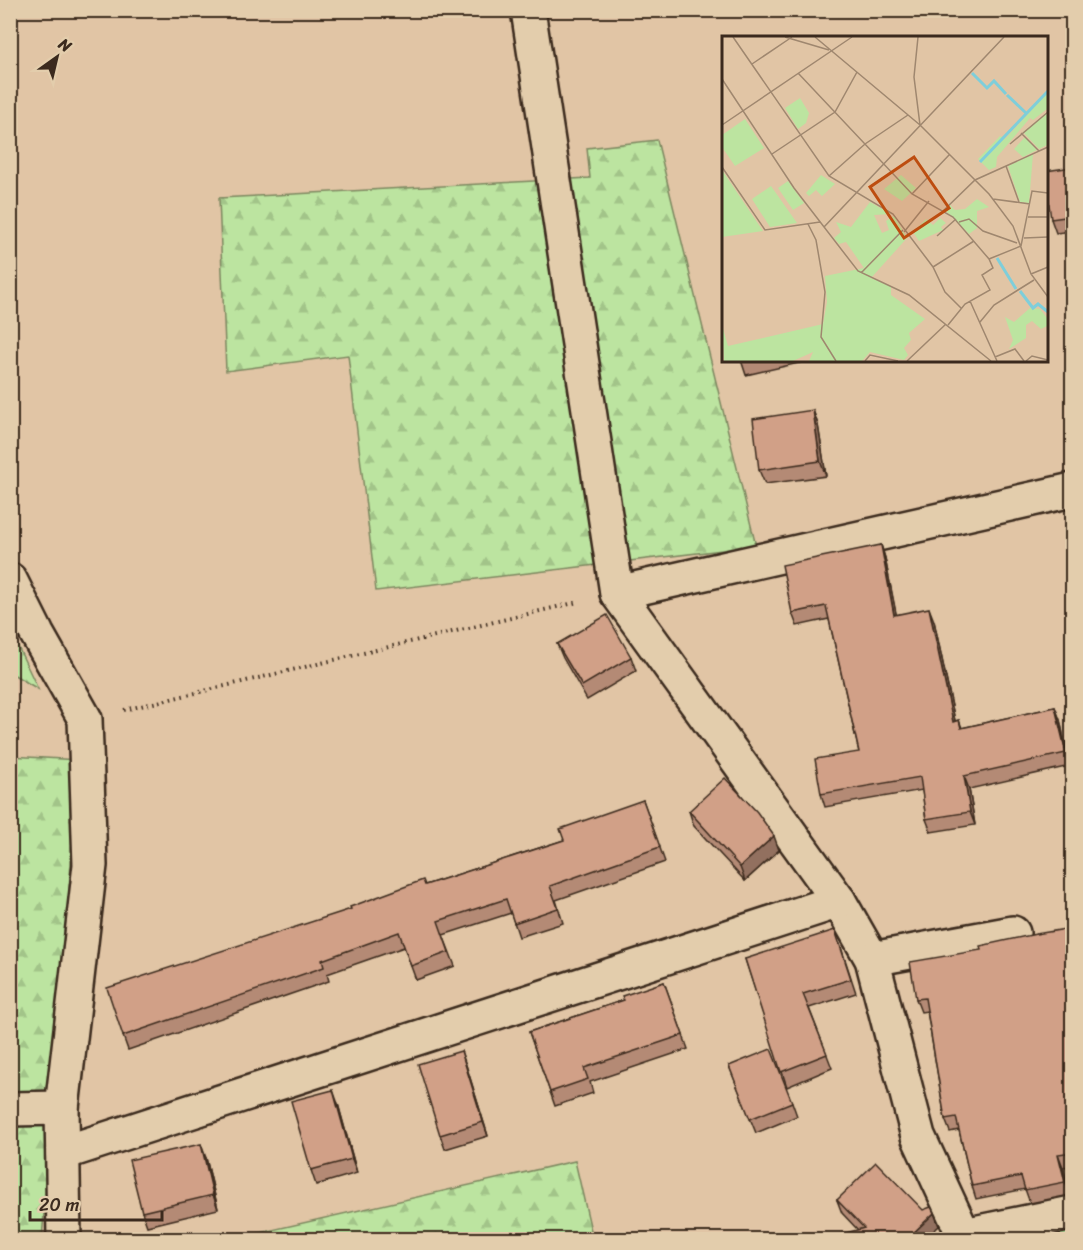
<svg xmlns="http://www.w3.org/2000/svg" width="1083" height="1250" font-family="Sriracha,sans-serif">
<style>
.forest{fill:url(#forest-firs);stroke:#7c875f;stroke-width:1.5}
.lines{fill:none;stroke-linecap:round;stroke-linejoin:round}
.minor-casing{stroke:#3b2a1e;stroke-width:38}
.path{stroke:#3b2a1e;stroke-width:4;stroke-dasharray:1.5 4.5;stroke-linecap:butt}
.minor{stroke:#e3cdac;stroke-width:33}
.wall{fill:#b48a74;stroke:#3b2a1e;stroke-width:1.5}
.shaded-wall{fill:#92705e;stroke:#3b2a1e;stroke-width:1.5}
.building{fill:#d1a087;stroke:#3b2a1e;stroke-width:1.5}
.inset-river{fill:none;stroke:#7eceda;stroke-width:3}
.inset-road{fill:none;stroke:#9f876f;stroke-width:1.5}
.view{fill:#bd4d10;fill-opacity:0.15;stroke:#bd4d10;stroke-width:3}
.inset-edge{fill:none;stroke:#3b2a1e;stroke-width:3}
</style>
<defs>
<pattern id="forest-firs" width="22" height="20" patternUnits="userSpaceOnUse" patternTransform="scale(1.5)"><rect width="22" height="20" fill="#bce4a0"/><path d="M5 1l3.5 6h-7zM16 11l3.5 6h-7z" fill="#a2c489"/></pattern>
</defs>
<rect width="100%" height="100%" fill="#e1c5a5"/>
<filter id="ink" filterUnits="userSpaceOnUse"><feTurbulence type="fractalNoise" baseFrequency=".0167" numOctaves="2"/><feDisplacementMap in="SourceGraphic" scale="12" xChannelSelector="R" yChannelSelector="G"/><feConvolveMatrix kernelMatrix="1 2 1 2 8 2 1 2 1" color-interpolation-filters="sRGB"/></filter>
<g filter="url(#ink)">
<g class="forest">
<path d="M657,140L756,546L376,591L348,355L226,371L219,198L590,178L587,148Z"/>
<path d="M11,632L38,689L11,673Z"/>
<path d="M10,756L79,760L42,1239H11Z"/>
<path d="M575,1161L593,1239H233Z"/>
<path d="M1072,1227V1239H1014Z"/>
</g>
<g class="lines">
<defs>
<g id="minor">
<path d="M528,10L617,593L839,901L872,959L918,1136L966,1240"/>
<path d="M10,580L37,634L85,719L90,865L62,1108L64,1240"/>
<path d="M617,593L1072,490"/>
<path d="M872,959L1013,933"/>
<path d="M10,1109L62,1108"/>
<path d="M63,1153L839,901"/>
<path d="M964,1235L1072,1213"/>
</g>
</defs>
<use href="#minor" class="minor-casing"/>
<path class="path" d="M124,710L578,602"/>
<use href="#minor" class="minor"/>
</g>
<g class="wall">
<path d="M1072,167V231L1056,233L1051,219Z"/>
<path d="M741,360H812L746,375Z"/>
<path d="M813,410L818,425L826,476L765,484L759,470Z"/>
<path d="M881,545L885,558L896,615L934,621L955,721L959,720L962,728L1055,707L1060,720L1070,766L969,789L975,825L931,832L926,819L922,790L825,807L821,794L859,752L829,619L797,626L792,613Z"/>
<path d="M557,644L631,657L636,671L587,700L563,658Z"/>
<path d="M643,800L665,862L556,900L563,923L519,937L511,913L443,935L455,966L416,980L404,947L327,974L329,981L128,1050L123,1036L351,909L564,840Z"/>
<path d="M689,811L779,850L745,881L694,826Z"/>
<path d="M1072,928V1166L1063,1167L1070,1195L1030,1203L1025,1189L976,1199L972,1186L959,1130L950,1132L945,1119L927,1011L921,1012L916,999L981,950Z"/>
<path d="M840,944L856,993L809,1008L832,1068L787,1087L745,959Z"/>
<path d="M664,982L688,1049L590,1082L593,1093L555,1106L529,1032L624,1000Z"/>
<path d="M466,1065L488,1136L445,1149L440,1135Z"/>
<path d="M729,1066L792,1102L797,1116L756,1133Z"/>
<path d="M338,1104L357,1173L316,1185L311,1170Z"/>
<path d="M206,1158L218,1209L147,1226L142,1212Z"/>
<path d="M837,1200L939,1226L858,1230L842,1213Z"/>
</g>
<g class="shaded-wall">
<path d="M813,410L818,425L826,476L820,461Z"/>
<path d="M881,545L885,558L899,628L894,615Z"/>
<path d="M929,608L934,621L958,735L953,722Z"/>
<path d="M1055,707L1060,720L1070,766L1066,753Z"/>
<path d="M964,776L969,789L975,825L970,812Z"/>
<path d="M774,836L779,850L745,881L740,867Z"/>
<path d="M461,1051L466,1065L488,1136L483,1122Z"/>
<path d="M333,1090L338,1104L357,1173L352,1159Z"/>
<path d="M201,1144L206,1158L218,1209L213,1195Z"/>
<path d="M1058,1154L1063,1167L1070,1195L1065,1182Z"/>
<path d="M934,1213L939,1226L925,1239H907Z"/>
</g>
<g class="building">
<path d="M1072,167V216L1051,219L1046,182V171Z"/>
<path d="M813,410L820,461L759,470L753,419Z"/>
<path d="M881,545L894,615L929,608L953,722L959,720L961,728L1055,707L1066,753L964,776L970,812L926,819L920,777L821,794L815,759L859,752L826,606L792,613L782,565Z"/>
<path d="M607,615L631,657L582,686L557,644Z"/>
<path d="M725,778L757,812L774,836L740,867L689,811Z"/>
<path d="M643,800L660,847L550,886L558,908L514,923L506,899L438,921L449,952L411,966L399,932L322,960L324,967L123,1036L107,988L351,909L350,907L423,880L425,885L564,840L560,829Z"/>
<path d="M1072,928V1152L1058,1154L1065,1182L1025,1190L1021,1176L972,1186L956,1117L945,1119L925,998L916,999L910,962L981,950L980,946L1036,934Z"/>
<path d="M835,930L851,979L803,994L827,1054L781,1072L745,959Z"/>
<path d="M664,982L683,1035L584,1068L588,1079L550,1092L529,1032L624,1000L622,996Z"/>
<path d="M771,1049L792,1102L750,1119L729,1066Z"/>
<path d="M461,1051L483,1122L440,1135L418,1064Z"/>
<path d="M333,1090L352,1159L311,1170L291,1101Z"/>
<path d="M201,1144L213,1195L142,1212L129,1160Z"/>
<path d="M876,1162L923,1210L931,1207L934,1213L907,1239H825L864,1228L837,1200Z"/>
</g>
</g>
<g transform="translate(722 36)">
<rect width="326" height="326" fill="#e1c5a5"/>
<path d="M325,57V73L311,84L308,82L275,121L274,131L267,134L256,123L278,100L283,103ZM23,83L42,112L13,130L0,111V99ZM66,145L82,167L71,174L56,152ZM49,150L75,187L48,191L30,163Z" fill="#bce4a0"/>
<path d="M78,62L87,77L84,87L76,93L63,72ZM99,139L113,148L100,160L94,154L87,160L84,157ZM179,139L194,152L180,165L162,153ZM255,163L267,171L255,175V192L247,198L223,174L228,169L233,174L243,173ZM148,166L169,178L152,179L160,197L167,194L164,185L172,180L185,202L149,242L169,250V259L203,283L187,297L189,304L182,312L186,319L182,324L148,316L140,325H87L91,316L71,325H2L0,289L6,310L101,288L105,266L103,240L142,232L124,206L117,208L112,202L119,196L114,186L129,191ZM218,182L224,187L219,191L221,194L197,205L191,196L204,183L211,189ZM308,272L318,273L325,282V290L319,293L310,285L304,289V302L287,313L291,304L283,281L292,286Z" fill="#bce4a0"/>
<path d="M325,77V109L317,113L301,96ZM303,101L315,114L301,121L292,113ZM311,118L307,167L298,166L286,130Z" fill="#bce4a0"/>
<path d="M0,134L41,195L0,201Z" fill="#bce4a0"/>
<path class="inset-river" d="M250,37L265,52L272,45L284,58M285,59L304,77M258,126L326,55M275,222L294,253M298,255L311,272L316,268L326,276"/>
<path class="inset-road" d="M11,1L107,140L171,178L211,231L223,256L239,272M63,1L107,14M93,1L198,89L267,158L291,190L309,238L326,261M196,1L192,41L198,89M30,28L70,1M76,37L190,158L231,181L267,223L271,232L260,239L268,254L243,268L226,289M0,43L72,152L136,235L187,259L269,325M0,89L130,1M299,97L317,115M288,108L326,76M50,118L113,76L135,36M284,130L297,166M0,131L43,194L98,186M107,140L143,108L186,79M190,158L227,119M271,163L308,168M221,175L253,144L326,111M306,181H326M237,186L247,183L261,195L295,207M86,188L94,204L103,256L99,301L114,325M102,191L282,1M182,196L207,165M215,200L234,183M302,202L326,201M267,223L299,210L310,155L326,157M211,231L252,205M139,237L181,194M309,238L326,231M248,265L275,325M258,286L272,269L312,244M273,321L293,313L302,325M143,325L148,319L176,325M185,325L224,288M304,325L310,320L326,324"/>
<path class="view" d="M192,121L227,172L182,202L148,151Z"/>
<rect width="326" height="326" class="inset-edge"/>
</g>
<rect width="1083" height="1250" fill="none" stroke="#e3cdac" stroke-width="36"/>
<rect x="18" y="18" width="1047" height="1214" fill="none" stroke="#3b2a1e" stroke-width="2" filter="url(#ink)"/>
<g transform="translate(57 57) rotate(34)" stroke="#e3cdac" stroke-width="4.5" paint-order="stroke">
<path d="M0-4.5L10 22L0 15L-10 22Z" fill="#3b2a1e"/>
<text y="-9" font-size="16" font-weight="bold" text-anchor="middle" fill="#3b2a1e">N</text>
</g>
<path d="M30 1211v9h132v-9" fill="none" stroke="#3b2a1e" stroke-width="3"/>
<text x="39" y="1211" font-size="18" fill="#3b2a1e" stroke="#e3cdac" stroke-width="4.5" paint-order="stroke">20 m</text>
</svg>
